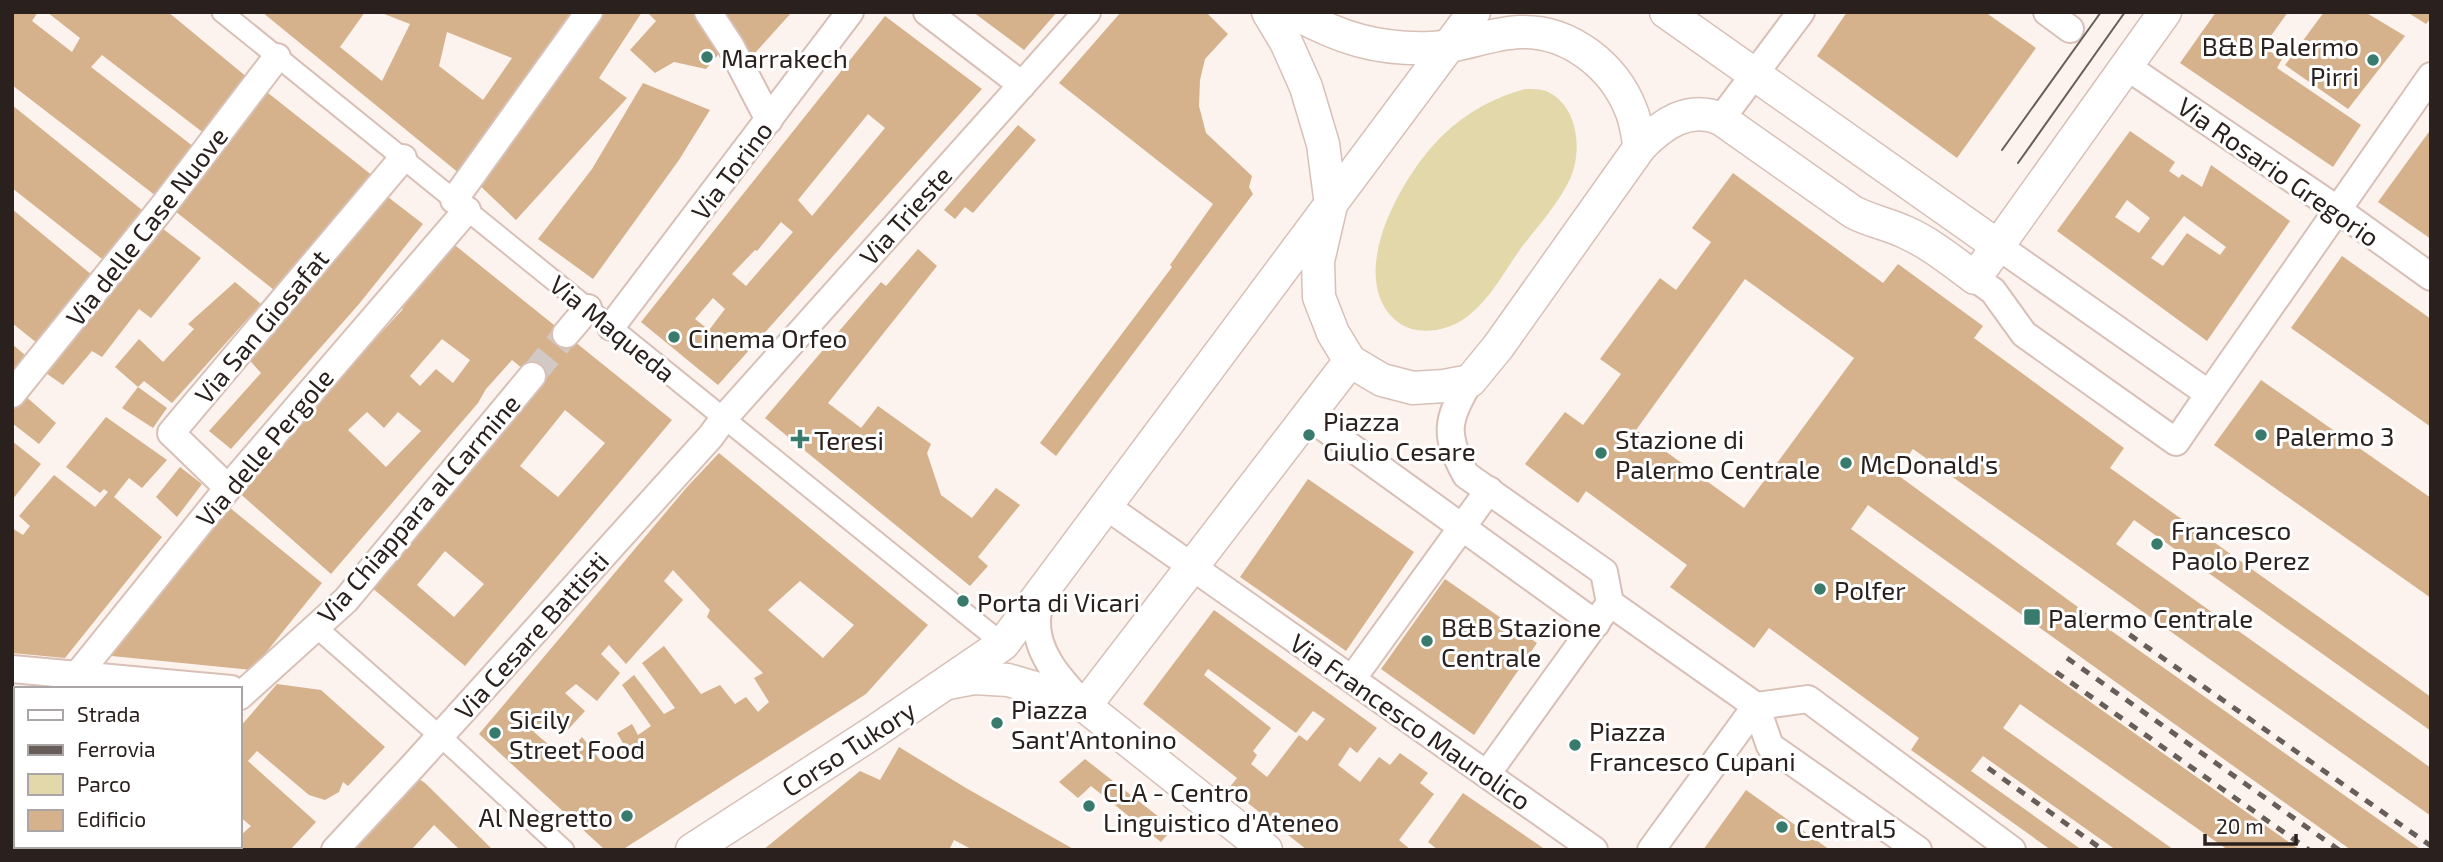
<svg xmlns="http://www.w3.org/2000/svg" width="2443" height="862" font-family="'Exo 2',sans-serif">
<style>
.green{fill:#e3d8a9}
.building{fill:#d5b28b;fill-rule:evenodd}
.lines{fill:none;stroke-linecap:round;stroke-linejoin:round}
.minor-tunnel{stroke:#d2c8c4;stroke-width:26;stroke-dasharray:26 13;stroke-linecap:butt}
.pedestrian-casing{stroke:#d8c0b7;stroke-width:23}
.minor-casing{stroke:#d8c0b7;stroke-width:30}
.tertiary-casing{stroke:#d8c0b7;stroke-width:35}
.pedestrian{stroke:#fff;stroke-width:19}
.minor{stroke:#fff;stroke-width:26}
.tertiary{stroke:#fff;stroke-width:32}
.tram{stroke:#675e5a;stroke-width:2}
.rail{stroke:#675e5a;stroke-width:5;stroke-dasharray:9 9;stroke-linecap:butt}
.poi-dot{fill:#387b6d;stroke:#fff;stroke-width:2.5}
.labels{text-anchor:middle;dominant-baseline:central;stroke-width:6;stroke-linejoin:round;paint-order:stroke}
.poi-label{font-size:26px;fill:#2a211e;stroke:#fff;text-anchor:start}
.street-label{font-size:26px;fill:#2a211e;stroke:#fff}
</style>
<rect width="100%" height="100%" fill="#fcf2ee"/>
<path class="green" d="M1525,89C1532,89 1540,89 1546,91C1578,105 1583,150 1570,179C1558,204 1538,226 1521,248C1499,279 1478,324 1436,330C1419,332 1406,330 1393,318C1346,271 1405,171 1443,135C1467,112 1493,98 1525,89Z"/>
<g class="building">
<path d="M12,12H38L32,21L72,52L80,38L47,12H168L248,78L205,134L102,55L91,67L194,147L156,196L12,85Z"/>
<path d="M262,12H365L340,47L382,81L410,24L379,12H572L535,75L460,174ZM447,32L512,58L483,100L439,66Z"/>
<path d="M597,12H642L599,78L627,98L516,220L475,181Z"/>
<path d="M647,12H695L722,50L706,69L674,62L655,73L630,50L656,21Z"/>
<path d="M723,12H792L747,62Z"/>
<path d="M973,12H1057L1024,50Z"/>
<path d="M1121,12H1206L1228,34L1205,59L1200,80L1199,106L1206,133L1252,176L1249,187L1253,194L1056,456L1040,443L1172,267L1170,265L1213,204L1059,83Z"/>
<path d="M1847,12H1985L2036,48L1957,158L1817,56Z"/>
<path d="M2216,12H2288L2263,47L2282,59L2277,68L2361,125L2333,167L2180,63Z"/>
<path d="M2324,12H2365L2405,36L2348,109L2285,65Z"/>
<path d="M2407,12H2431V18L2426,24Z"/>
<path d="M885,16L982,89L718,385L641,322ZM868,114L885,128L812,216L798,200ZM781,222L793,232L746,286L732,274L755,250L757,251ZM713,298L725,309L709,330L695,319Z"/>
<path d="M643,83L710,110L679,160L593,279L538,239L592,169Z"/>
<path d="M263,89L373,176L274,290L170,207Z"/>
<path d="M12,105L142,210L102,259L12,188Z"/>
<path d="M1018,125L1036,140L973,213L965,207L955,219L944,210Z"/>
<path d="M2431,129V239L2378,202Z"/>
<path d="M2130,131L2175,162L2169,171L2179,178L2182,174L2202,187L2211,165L2290,221L2207,341L2057,231ZM2127,200L2150,218L2139,233L2115,217ZM2184,216L2226,247L2220,255L2187,233L2163,266L2151,258Z"/>
<path d="M1733,173L1883,283L1898,264L1983,326L1974,338L2124,448L2110,468L2431,697V731L2134,520L2116,544L2431,768V816L1913,449L1895,473L2086,613L2422,850H2351L1868,505L1851,529L2045,670L2300,850H2228L2020,704L2003,728L2174,850H2116L1983,756L1971,771L2082,850H2051L1911,750L1919,738L1769,628L1754,648L1670,587L1687,565L1586,491L1578,503L1525,464L1565,412L1583,425L1621,374L1600,359L1660,278L1676,290L1711,242L1692,228ZM1745,279L1854,358L1744,508L1636,430Z"/>
<path d="M388,197L423,224L359,304L231,449L209,431L261,373L245,355L279,320Z"/>
<path d="M12,209L92,275L37,343L12,323Z"/>
<path d="M158,225L201,258L151,318L139,309L102,357L92,351L63,385L40,369Z"/>
<path d="M451,242L672,420L465,666L371,587L538,381L512,360L486,389L478,403L331,574L236,490L403,309L397,305ZM442,339L470,360L453,383L436,369L420,386L410,376ZM565,410L605,443L558,497L520,466ZM367,412L384,428L398,412L421,431L386,467L348,430ZM445,551L484,584L454,617L417,585Z"/>
<path d="M918,249L937,266L828,403L861,428L878,406L931,444L927,453L941,495L972,518L996,488L1020,505L978,557L988,566L970,586L765,418L881,282L886,286Z"/>
<path d="M2342,256L2431,319V427L2291,328Z"/>
<path d="M235,282L261,304L172,403L144,381L138,387L167,408L153,428L122,408L138,387L115,367L139,339L163,362L194,329L188,324Z"/>
<path d="M12,344L25,355L12,371Z"/>
<path d="M2261,380L2431,498V598L2214,445Z"/>
<path d="M23,394L56,423L39,444L12,423V407Z"/>
<path d="M106,417L167,460L142,488L129,478L114,497L162,537L65,658L12,653V528L23,535L30,526L19,516L54,475L95,507L108,492L104,489L100,493L66,467Z"/>
<path d="M12,441L41,464L12,500Z"/>
<path d="M719,453L928,625L866,694L622,850H605L479,734L687,487ZM673,570L710,610L707,617L763,673L754,678L769,702L758,712L746,697L735,704L720,685L701,694L664,646L642,663L675,708L664,714L634,675L622,685L651,726L638,735L632,724L617,733L624,745L601,761L582,737L563,757L534,732L544,719L563,735L585,711L565,693L576,684L597,701L620,673L601,654L609,645L626,664L683,600L664,581ZM800,581L854,625L823,658L768,610Z"/>
<path d="M180,467L202,484L177,517L156,497Z"/>
<path d="M1308,479L1414,552L1346,651L1240,577Z"/>
<path d="M224,503L322,583L252,670L102,655Z"/>
<path d="M1445,579L1537,643L1474,735L1381,669Z"/>
<path d="M1214,610L1377,728L1357,753L1350,747L1338,765L1360,782L1379,757L1390,765L1400,753L1428,773L1420,783L1434,794L1399,840L1411,850H1307L1229,788L1237,778L1143,704ZM1208,669L1296,733L1313,711L1325,719L1307,741L1299,735L1267,777L1251,764L1257,755L1253,751L1271,728L1204,675Z"/>
<path d="M277,684L321,690L385,747L348,786L343,782L339,792L325,800L309,795L257,751L248,761L316,822L290,850H130L133,846H240V836L251,826L240,817V727Z"/>
<path d="M12,690L16,691V738L12,742Z"/>
<path d="M899,747L966,788L1075,850H973L954,840L949,850H763L860,771L880,780Z"/>
<path d="M1085,759L1173,828L1161,842L1091,786L1078,798L1059,782Z"/>
<path d="M16,777V846H94L92,850H12V782Z"/>
<path d="M419,779L425,783L493,850H460L434,825L413,848L415,850H355Z"/>
<path d="M1746,790L1830,850H1703Z"/>
<path d="M1463,793L1546,850H1438L1428,842Z"/>
</g>
<g class="lines">
<path class="minor-tunnel" d="M532,376L566,334"/>
<defs>
<g id="pedestrian">
<path d="M222,12L1003,644"/>
<path d="M316,627L451,746L564,850"/>
</g>
<g id="minor">
<path d="M708,12L731,47L769,120"/>
<path d="M927,12L1022,85"/>
<path d="M2047,12L2070,29"/>
<path d="M2126,66L2338,210L2431,277"/>
<path d="M1721,119L1801,12"/>
<path d="M454,200L589,12"/>
<path d="M1975,278L1993,291L2024,334L2176,442L2209,394L1998,246"/>
<path d="M611,327L850,12"/>
<path d="M566,334L588,308"/>
<path d="M1470,381C1446,420 1444,435 1466,475L1604,572L1610,603L1756,706L1808,699L2012,850"/>
<path d="M12,394L161,209L277,57"/>
<path d="M2209,394L2431,76"/>
<path d="M1308,416L1596,624"/>
<path d="M228,488L171,433L403,158"/>
<path d="M1106,506L1594,850"/>
<path d="M1042,591C1040,600 1038,610 1037,619C1035,655 1063,682 1085,706"/>
<path d="M12,669L231,689"/>
<path d="M1352,679L1489,490"/>
<path d="M66,689L228,488L467,210"/>
<path d="M240,696L346,600L532,376"/>
<path d="M1756,706L1770,746L1918,850"/>
<path d="M12,765L16,760"/>
<path d="M1487,774L1605,610"/>
<path d="M113,850L116,846"/>
<path d="M335,850L413,766L711,436L724,418L1087,12"/>
<path d="M1651,850L1756,706"/>
</g>
<g id="tertiary">
<path d="M1268,12L1286,42L1306,87L1323,144L1331,205L1318,261L1319,297L1333,333L1350,361L1382,380L1413,388L1444,386L1470,381L1498,347L1640,147C1662,124 1689,105 1721,119L1853,212C1870,221 1888,224 1905,232C1930,243 1953,262 1975,278L2165,12"/>
<path d="M1293,12C1339,38 1378,50 1431,48C1461,47 1490,33 1520,32C1569,30 1614,66 1631,110C1636,121 1637,135 1640,147"/>
<path d="M1666,12L1998,246"/>
<path d="M948,683L974,678L1008,680L1039,689L1085,706L1266,850"/>
<path d="M1085,706L1350,361"/>
<path d="M692,850L874,732L1003,644L1474,12"/>
</g>
</defs>
<use href="#pedestrian" class="pedestrian-casing"/>
<use href="#minor" class="minor-casing"/>
<use href="#tertiary" class="tertiary-casing"/>
<use href="#pedestrian" class="pedestrian"/>
<use href="#minor" class="minor"/>
<use href="#tertiary" class="tertiary"/>
<g class="tram">
<path d="M2002,150L2101,12"/>
<path d="M2018,163L2125,12"/>
</g>
<g class="rail">
<path d="M2100,614L2431,846"/>
<path d="M2067,658L2339,850"/>
<path d="M2056,672L2309,850"/>
<path d="M1988,768L2103,850"/>
</g>
</g>
<g class="poi-dot">
<circle cx="707" cy="57" r="7"/>
<circle cx="2373" cy="60" r="7"/>
<circle cx="674" cy="337" r="7"/>
<circle cx="1309" cy="435" r="7"/>
<circle cx="2261" cy="435" r="7"/>
<path d="M796.5 428.5h7v7h7v7h-7v7h-7v-7h-7v-7h7z"/>
<circle cx="1601" cy="453" r="7"/>
<circle cx="1846" cy="463" r="7"/>
<circle cx="2157" cy="544" r="7"/>
<circle cx="1820" cy="589" r="7"/>
<circle cx="963" cy="601" r="7"/>
<rect x="2023" y="608" width="18" height="18" rx="3.5"/>
<circle cx="1427" cy="641" r="7"/>
<circle cx="997" cy="723" r="7"/>
<circle cx="495" cy="733" r="7"/>
<circle cx="1575" cy="745" r="7"/>
<circle cx="1089" cy="806" r="7"/>
<circle cx="627" cy="816" r="7"/>
<circle cx="1782" cy="827" r="7"/>
</g>
<g class="labels">
<g class="poi-label">
<text x="2359" y="45" text-anchor="end">B&amp;B Palermo<tspan x="2359" dy="30">Pirri</tspan></text>
<text x="721" y="57">Marrakech</text>
<text x="688" y="337">Cinema Orfeo</text>
<text x="1323" y="420">Piazza<tspan x="1323" dy="30">Giulio Cesare</tspan></text>
<text x="2275" y="435">Palermo 3</text>
<text x="1615" y="438">Stazione di<tspan x="1615" dy="30">Palermo Centrale</tspan></text>
<text x="814" y="439">Teresi</text>
<text x="1860" y="463">McDonald's</text>
<text x="2171" y="529">Francesco<tspan x="2171" dy="30">Paolo Perez</tspan></text>
<text x="1834" y="589">Polfer</text>
<text x="977" y="601">Porta di Vicari</text>
<text x="2048" y="617">Palermo Centrale</text>
<text x="1441" y="626">B&amp;B Stazione<tspan x="1441" dy="30">Centrale</tspan></text>
<text x="1011" y="708">Piazza<tspan x="1011" dy="30">Sant'Antonino</tspan></text>
<text x="509" y="718">Sicily<tspan x="509" dy="30">Street Food</tspan></text>
<text x="1589" y="730">Piazza<tspan x="1589" dy="30">Francesco Cupani</tspan></text>
<text x="1103" y="791">CLA - Centro<tspan x="1103" dy="30">Linguistico d'Ateneo</tspan></text>
<text x="613" y="816" text-anchor="end">Al Negretto</text>
<text x="1796" y="827">Central5</text>
</g>
<g class="street-label">
<text transform="translate(731 170) rotate(-53)">Via Torino</text>
<text transform="translate(2279 171) rotate(35)">Via Rosario Gregorio</text>
<text transform="translate(905 215) rotate(-48)">Via Trieste</text>
<text transform="translate(146 226) rotate(-52)">Via delle Case Nuove</text>
<text transform="translate(261 326) rotate(-50)">Via San Giosafat</text>
<text transform="translate(613 328) rotate(39)">Via Maqueda</text>
<text transform="translate(264 447) rotate(-50)">Via delle Pergole</text>
<text transform="translate(418 508) rotate(-49)">Via Chiappara al Carmine</text>
<text transform="translate(531 635) rotate(-48)">Via Cesare Battisti</text>
<text transform="translate(1411 721) rotate(35)">Via Francesco Maurolico</text>
<text transform="translate(848 748) rotate(-33)">Corso Tukory</text>
</g>
</g>
<rect width="2443" height="862" fill="none" stroke="#2a211e" stroke-width="28"/>
<rect x="14" y="687" width="228" height="161" fill="#ffffff" stroke="#aaa6a5" stroke-width="2"/>
<rect x="28" y="710" width="35" height="10" fill="#ffffff" stroke="#aaa6a5" stroke-width="2"/>
<text x="77" y="722" font-size="21" fill="#2a211e">Strada</text>
<rect x="28" y="745" width="35" height="10" fill="#675e5a" stroke="#aaa6a5" stroke-width="2"/>
<text x="77" y="757" font-size="21" fill="#2a211e">Ferrovia</text>
<rect x="28" y="774" width="35" height="21" fill="#e3d8a9" stroke="#aaa6a5" stroke-width="2"/>
<text x="77" y="792" font-size="21" fill="#2a211e">Parco</text>
<rect x="28" y="810" width="35" height="21" fill="#d5b28b" stroke="#aaa6a5" stroke-width="2"/>
<text x="77" y="827" font-size="21" fill="#2a211e">Edificio</text>
<path d="M2205 834v10h91v-10" fill="none" stroke="#2a211e" stroke-width="3.5"/>
<text x="2216" y="834" font-size="21" fill="#2a211e" stroke="#ffffff" stroke-width="5" paint-order="stroke">20 m</text>
</svg>
